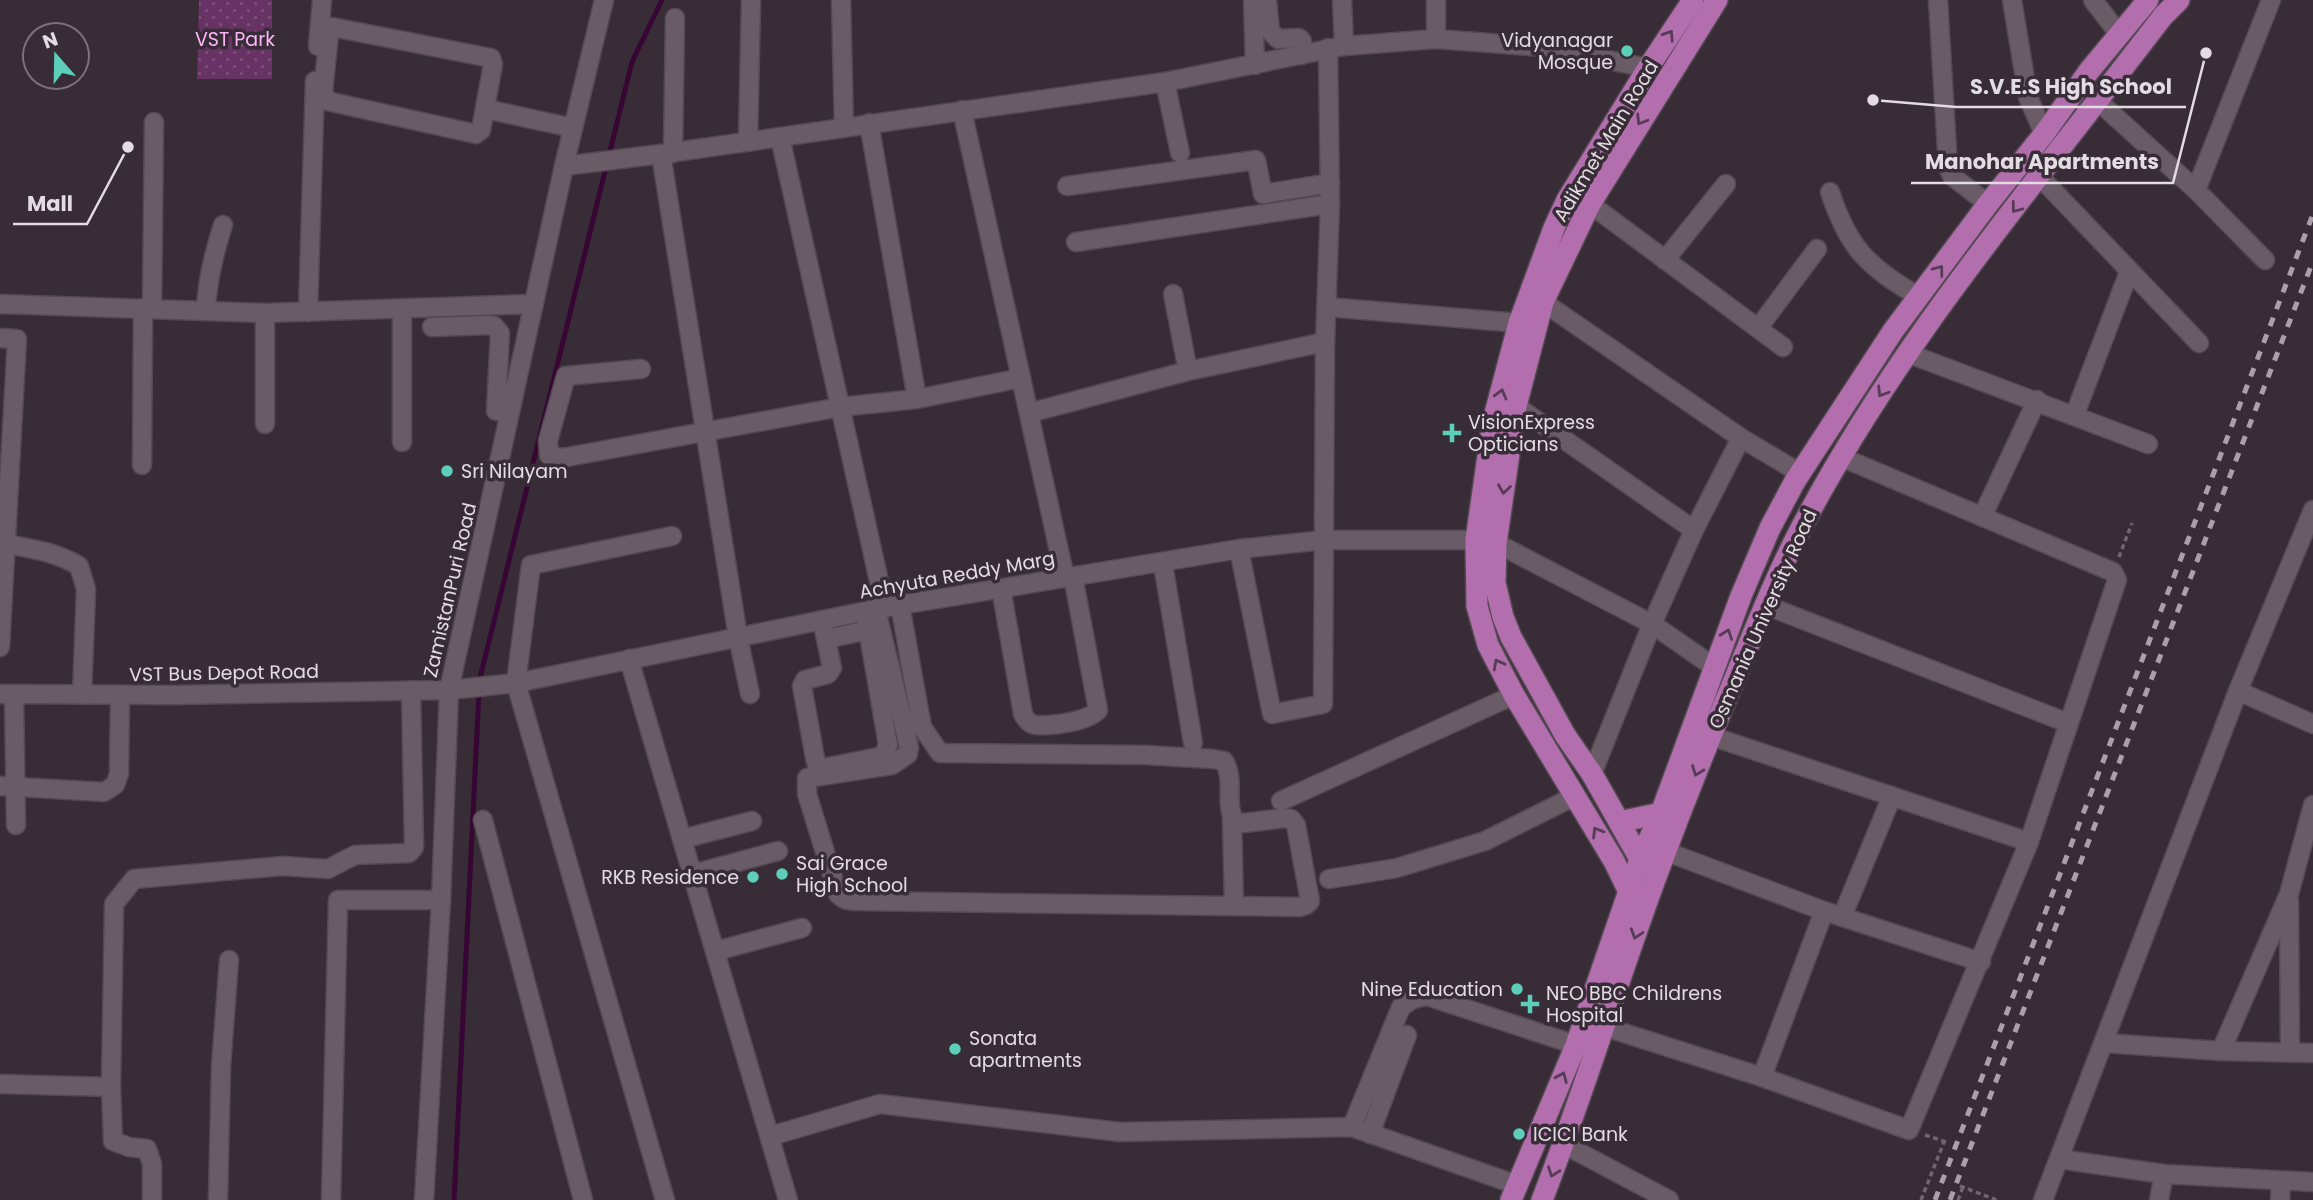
<svg xmlns="http://www.w3.org/2000/svg" width="2313" height="1200" font-family="Poppins,sans-serif">
<style>
.park{fill:url(#park-dots)}
.lines{fill:none;stroke-linecap:round;stroke-linejoin:round}
.stream{stroke:#370635;stroke-width:5}
.minor-casing{stroke:#524951;stroke-width:21}
.major-casing{stroke:#524951;stroke-width:24}
.path{stroke:#70666f;stroke-width:3.5;stroke-dasharray:5 3.5;stroke-linecap:butt}
.minor{stroke:#695c67;stroke-width:18}
.major{stroke:#b26ead;stroke-width:21}
.rail{stroke:#a9a0a8;stroke-width:5;stroke-dasharray:9 9;stroke-linecap:butt}
.oneway{stroke:#563c54}
.poi-dot{fill:#5dceba;stroke:#382c37;stroke-width:2.5}
.labels{text-anchor:middle;dominant-baseline:central;stroke-width:7;stroke-linejoin:round;paint-order:stroke}
.park-label{font-size:19px;fill:#feb4f8;stroke:#382c37}
.poi-label{font-size:19px;fill:#e3dce2;stroke:#382c37;text-anchor:start}
.street-label{font-size:19px;fill:#e3dce2;stroke:#382c37}
.leader{fill:none;stroke:#e3dce2;stroke-width:2.5}
.callout-dot{fill:#e3dce2;stroke:#382c37;stroke-width:2.5}
.callout-label{font-size:21px;text-anchor:middle;font-weight:bold;fill:#e3dce2;stroke:#382c37;stroke-width:7;stroke-linejoin:round;paint-order:stroke}
</style>
<defs>
<pattern id="park-dots" width="8" height="8" patternUnits="userSpaceOnUse" patternTransform="scale(1.75)"><rect width="8" height="8" fill="#673264"/><path d="M2 2h.1M6 6h.1" fill="none" stroke="#7d4f7a" stroke-width="1.8" stroke-linecap="round"/></pattern>
</defs>
<rect width="100%" height="100%" fill="#382c37"/>
<path class="park" d="M199,0H272V79H197Z"/>
<g class="lines">
<g class="stream">
<path d="M479,682L632,62L662,0"/>
<path d="M454,1200L479,692"/>
</g>
<defs>
<g id="minor">
<path d="M841,0L844,127"/>
<path d="M1253,0L1255,65"/>
<path d="M1267,0L1270,31L1278,39L1299,38L1302,41V55"/>
<path d="M1342,0L1344,46"/>
<path d="M1436,0V39"/>
<path d="M1938,0L1948,167L1952,176L1988,204"/>
<path d="M2012,0L2028,97L2044,134"/>
<path d="M2093,0L2119,34"/>
<path d="M332,27L491,58L493,64L481,130L476,134L327,101L323,92L329,34Z"/>
<path d="M318,46L322,0"/>
<path d="M1165,82L1180,153"/>
<path d="M2098,101L2196,190L2265,260"/>
<path d="M486,109L573,128"/>
<path d="M962,110L1065,578"/>
<path d="M869,123L917,399"/>
<path d="M780,137L885,608"/>
<path d="M748,142L751,0"/>
<path d="M673,153L675,18"/>
<path d="M661,154L738,637L750,694"/>
<path d="M564,166L661,154L1165,82L1344,46L1436,39L1543,47L1648,68"/>
<path d="M2039,176L2199,343"/>
<path d="M1067,186L1256,160L1263,194L1330,183"/>
<path d="M2196,190L2271,0"/>
<path d="M1830,192C1849,250 1868,266 1919,297"/>
<path d="M1590,204L1783,347"/>
<path d="M1076,242L1330,204"/>
<path d="M1665,260L1726,184"/>
<path d="M1173,294L1188,371"/>
<path d="M1543,302L1741,438L1800,473"/>
<path d="M0,304L265,313L534,304"/>
<path d="M1327,307L1519,323"/>
<path d="M152,308L154,122"/>
<path d="M206,310C207,280 214,253 223,225"/>
<path d="M308,312L315,81"/>
<path d="M265,313V424"/>
<path d="M432,327L490,325L494,326L500,333L496,411"/>
<path d="M1759,327L1817,249"/>
<path d="M0,338L17,339L0,647"/>
<path d="M1907,353L2148,444"/>
<path d="M641,369L566,376L548,441L549,455L562,458L840,407L917,399L1021,378"/>
<path d="M1516,406L1694,530"/>
<path d="M1029,413L1188,371L1325,342"/>
<path d="M2075,414L2129,272"/>
<path d="M402,442V309"/>
<path d="M142,465L143,308"/>
<path d="M1982,517L2037,400"/>
<path d="M1496,543L1652,624L1714,667"/>
<path d="M6,544C33,549 56,552 79,566L86,589L82,695"/>
<path d="M1239,549L1272,714L1323,704L1325,342L1330,204L1328,48"/>
<path d="M1163,564L1193,743"/>
<path d="M1001,588L1023,714C1026,720 1029,724 1036,725C1051,726 1088,722 1098,710L1073,576"/>
<path d="M1765,605L2068,723"/>
<path d="M876,609L909,747L908,754L892,765L807,778V794L838,894C844,901 850,901 859,901L1300,907L1306,905L1310,901L1296,825L1291,819L1285,818L1244,823L1236,822C1223,807 1236,780 1224,761L1213,759L1145,755L940,753L922,727L900,605"/>
<path d="M822,620L832,668L828,674L805,680L802,686L815,758L817,765L824,768L878,757L883,756L888,745L865,612"/>
<path d="M826,639L868,630"/>
<path d="M629,659L788,1200"/>
<path d="M2238,691L2313,724"/>
<path d="M0,694L174,695L449,690L516,683L876,609L1239,549L1324,540H1476"/>
<path d="M14,694L16,825"/>
<path d="M1711,736L2029,842"/>
<path d="M1592,774L1652,624L1694,530L1741,438"/>
<path d="M0,786L104,792L115,785L119,774L120,695"/>
<path d="M1281,801L1514,695"/>
<path d="M1232,817L1234,906"/>
<path d="M483,820L583,1200"/>
<path d="M682,839L752,821"/>
<path d="M1654,847L1824,911L1981,962"/>
<path d="M693,874L778,851"/>
<path d="M1329,879L1397,868L1485,841L1575,796"/>
<path d="M2289,902L2290,1052"/>
<path d="M1842,917L1892,796"/>
<path d="M716,951L802,928"/>
<path d="M1605,1027L1762,1077L1909,1130L2029,842L2117,580L2113,572L1841,457"/>
<path d="M2104,1043L2221,1051L2313,1053"/>
<path d="M2221,1051L2289,894L2313,805"/>
<path d="M1762,1077L1824,911"/>
<path d="M0,1084L111,1087"/>
<path d="M1352,1127L1401,1007L1413,999L1427,996L1576,1045"/>
<path d="M1370,1134L1407,1035"/>
<path d="M771,1136L880,1104L1120,1132L1352,1127L1517,1185"/>
<path d="M1563,1144L1669,1200"/>
<path d="M2059,1159L2164,1174L2313,1182"/>
<path d="M152,1200V1164L147,1149L129,1147L113,1141L111,1087L114,904L134,879L282,866L328,869L355,855L409,853L414,847L411,690"/>
<path d="M218,1200L221,1067L229,960"/>
<path d="M331,1200L338,900H441"/>
<path d="M424,1200L441,900L449,690L564,166L604,0"/>
<path d="M665,1200L516,683L531,565L672,536"/>
<path d="M2043,1200L2238,691L2313,510"/>
<path d="M2159,1200L2164,1174"/>
<path d="M2280,1200L2281,1181"/>
</g>
<g id="major">
<path d="M1619,822L1661,813"/>
<path d="M1647,863L1640,859L1592,774L1565,735L1511,637L1503,617L1495,583L1496,543L1516,406L1543,302L1590,204L1717,0"/>
<path d="M1635,895L1629,892L1614,861L1514,695L1488,645L1477,606L1476,540L1493,421L1519,323L1554,228L1567,200L1648,68L1693,0"/>
<path d="M1511,1200L1576,1045L1640,859L1661,813L1741,596L1770,528L1795,481L1893,331L1988,204L2044,134L2089,71L2148,0"/>
<path d="M1542,1200C1584,1093 1617,982 1657,874C1682,807 1709,739 1737,673C1756,627 1774,580 1797,536C1894,347 2035,184 2163,16L2179,0"/>
</g>
</defs>
<use href="#minor" class="minor-casing"/>
<use href="#major" class="major-casing"/>
<g class="path">
<path d="M2119,557L2132,523"/>
<path d="M1925,1135L1949,1143"/>
<path d="M1960,1186L1997,1200"/>
<path d="M1921,1200L1944,1142"/>
<path d="M1958,1200L1963,1187"/>
</g>
<use href="#minor" class="minor"/>
<use href="#major" class="major"/>
<g class="rail">
<path d="M1935,1200L2313,214"/>
<path d="M1950,1200L2313,261"/>
</g>
</g>
<defs><path id="oneway-chevron" d="M-2-3.5L2.5 0L-2 3.5" fill="none" stroke-width="1.6" stroke-linecap="round" stroke-linejoin="round" transform="scale(1.75)"/></defs>
<g class="oneway">
<use href="#oneway-chevron" transform="translate(1669 35) rotate(-57)"/>
<use href="#oneway-chevron" transform="translate(1641 120) rotate(122)"/>
<use href="#oneway-chevron" transform="translate(2016 208) rotate(127)"/>
<use href="#oneway-chevron" transform="translate(1939 270) rotate(-53)"/>
<use href="#oneway-chevron" transform="translate(1882 392) rotate(122)"/>
<use href="#oneway-chevron" transform="translate(1501 394) rotate(-75)"/>
<use href="#oneway-chevron" transform="translate(1504 489) rotate(98)"/>
<use href="#oneway-chevron" transform="translate(1727 634) rotate(-70)"/>
<use href="#oneway-chevron" transform="translate(1498 664) rotate(-118)"/>
<use href="#oneway-chevron" transform="translate(1697 771) rotate(111)"/>
<use href="#oneway-chevron" transform="translate(1597 832) rotate(-121)"/>
<use href="#oneway-chevron" transform="translate(1636 934) rotate(108)"/>
<use href="#oneway-chevron" transform="translate(1562 1077) rotate(-67)"/>
<use href="#oneway-chevron" transform="translate(1553 1172) rotate(110)"/>
</g>
<g class="poi-dot">
<circle cx="1627" cy="51" r="7"/>
<path d="M1448.5 422.5h7v7h7v7h-7v7h-7v-7h-7v-7h7z"/>
<circle cx="447" cy="471" r="7"/>
<circle cx="782" cy="874" r="7"/>
<circle cx="753" cy="877" r="7"/>
<circle cx="1517" cy="989" r="7"/>
<path d="M1526.5 993.5h7v7h7v7h-7v7h-7v-7h-7v-7h7z"/>
<circle cx="955" cy="1049" r="7"/>
<circle cx="1519" cy="1134" r="7"/>
</g>
<g class="labels">
<g class="park-label">
<text x="235" y="39">VST Park</text>
</g>
<g class="poi-label">
<text x="1613" y="40" text-anchor="end">Vidyanagar<tspan x="1613" dy="22">Mosque</tspan></text>
<text x="1468" y="422">VisionExpress<tspan x="1468" dy="22">Opticians</tspan></text>
<text x="461" y="471">Sri Nilayam</text>
<text x="796" y="863">Sai Grace<tspan x="796" dy="22">High School</tspan></text>
<text x="739" y="877" text-anchor="end">RKB Residence</text>
<text x="1503" y="989" text-anchor="end">Nine Education</text>
<text x="1546" y="993">NEO BBC Childrens<tspan x="1546" dy="22">Hospital</tspan></text>
<text x="969" y="1038">Sonata<tspan x="969" dy="22">apartments</tspan></text>
<text x="1533" y="1134">ICICI Bank</text>
</g>
<g class="street-label">
<text transform="translate(1606 141) rotate(-59)">Adikmet Main Road</text>
<text transform="translate(957 575) rotate(-10)">Achyuta Reddy Marg</text>
<text transform="translate(450 590) rotate(-77)">ZamistanPuri Road</text>
<text transform="translate(1763 619) rotate(-66)">Osmania University Road</text>
<text transform="translate(224 673) rotate(-1)">VST Bus Depot Road</text>
</g>
</g>
<path class="leader" d="M1873 100L1956 107H2186M2206 53L2173 183H1911M128 147L87 224H13"/>
<g class="callout-dot">
<circle cx="1873" cy="100" r="7"/>
<circle cx="2206" cy="53" r="7"/>
<circle cx="128" cy="147" r="7"/>
</g>
<g class="callout-label">
<text x="2071" y="94">S.V.E.S High School</text>
<text x="2042" y="169">Manohar Apartments</text>
<text x="50" y="211">Mall</text>
</g>
<g transform="translate(56 56) rotate(340)"><circle r="33" fill="#382c37" stroke="#7c727b" stroke-width="2"/>
<path d="M0-5L12 26L0 18L-12 26Z" fill="#5dceba"/>
<text y="-10" font-size="19" font-weight="bold" text-anchor="middle" fill="#e3dce2">N</text>
</g>
</svg>
